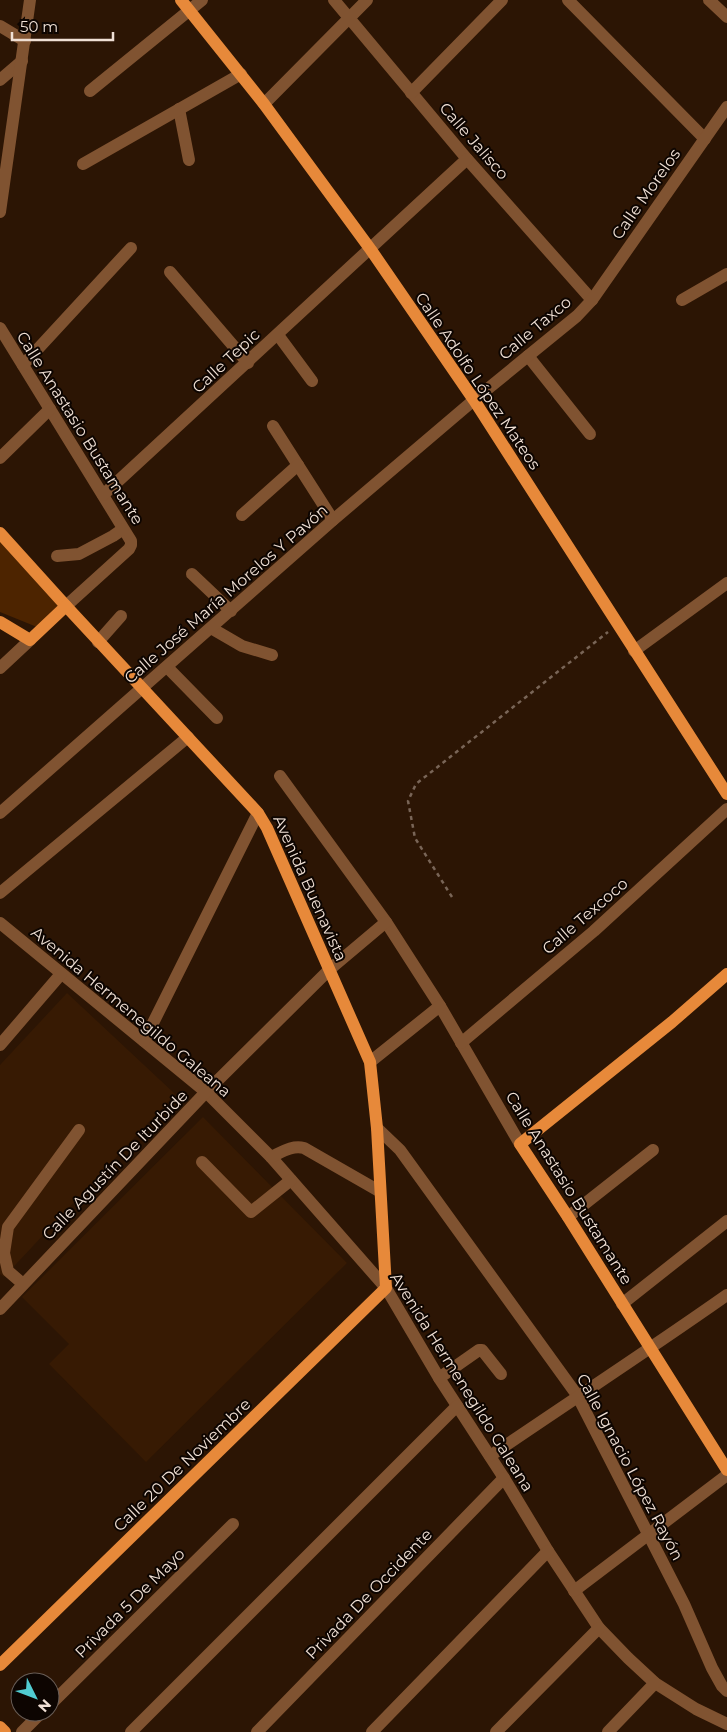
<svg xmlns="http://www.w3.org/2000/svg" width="727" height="1732" font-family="Montserrat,sans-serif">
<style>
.built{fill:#371a03}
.green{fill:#4d2400}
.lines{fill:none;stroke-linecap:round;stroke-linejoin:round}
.path{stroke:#796557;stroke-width:2.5;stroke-dasharray:4 4;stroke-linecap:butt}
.minor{stroke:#805331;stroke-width:12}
.major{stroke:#e7893a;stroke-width:12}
.labels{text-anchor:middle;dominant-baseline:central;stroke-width:4;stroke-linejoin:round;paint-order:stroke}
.street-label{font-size:16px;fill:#f0e0d5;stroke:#0d0501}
</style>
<rect width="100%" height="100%" fill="#2c1504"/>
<g class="built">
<path d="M67,993L175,1094L4,1277L0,1274V1065Z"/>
<path d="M203,1117L347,1263L146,1462L49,1364L69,1344L22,1297Z"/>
</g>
<path class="green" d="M0,540L60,605L37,627L0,612Z"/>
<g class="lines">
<path class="path" d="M452,897L415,838L408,801L416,784L608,632"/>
<g class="minor">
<path d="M334,0L467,159L592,300"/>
<path d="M568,0L705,139"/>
<path d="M709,0L727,17"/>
<path d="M0,26L25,41"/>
<path d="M0,80L22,61"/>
<path d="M90,91L202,0"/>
<path d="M411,93L502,0"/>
<path d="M264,104L367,0"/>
<path d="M179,109L189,160"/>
<path d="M83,164L241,74"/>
<path d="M0,212L30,0"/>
<path d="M170,272L248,363"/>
<path d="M682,300L727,274"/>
<path d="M0,328L131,541V545L129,549L66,606"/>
<path d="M278,335L312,381"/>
<path d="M528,356L590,434"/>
<path d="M23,365L131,248"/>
<path d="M273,426L333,520"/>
<path d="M0,458L50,409"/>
<path d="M103,495L467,159"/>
<path d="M242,515L298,465"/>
<path d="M57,556L79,554L113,536L123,529"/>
<path d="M192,574L231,611"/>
<path d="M211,628L242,646L272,655"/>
<path d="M98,642L121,616"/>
<path d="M634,651L727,583"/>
<path d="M167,667L217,718"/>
<path d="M0,668L30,640"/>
<path d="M280,776L386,922L440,1006L520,1144"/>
<path d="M0,813L333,520L474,400L577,316L592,300L727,107"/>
<path d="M0,893L188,737"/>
<path d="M0,923L206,1092L271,1157L386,1288L439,1378L504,1478L548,1551L599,1628L628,1658L655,1683L696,1709L727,1724"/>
<path d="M144,1041L258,813"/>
<path d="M461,1043L594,931L727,809"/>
<path d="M0,1045L61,974"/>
<path d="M370,1062L440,1006"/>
<path d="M377,1128L400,1150L577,1395L684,1604L712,1668L722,1686L727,1691"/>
<path d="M271,1157C282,1152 292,1145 304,1148L379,1191"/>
<path d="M202,1162L251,1212L291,1180"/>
<path d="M568,1217L653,1150"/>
<path d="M23,1284L8,1271L4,1253L8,1227L79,1130"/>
<path d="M622,1304L727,1221"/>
<path d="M0,1309L206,1092L329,970L386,922"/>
<path d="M439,1378L479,1350H482L501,1374"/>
<path d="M490,1456C569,1402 649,1350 727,1295"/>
<path d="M574,1591L727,1475"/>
<path d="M50,1705L233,1524"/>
<path d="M22,1732L42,1712"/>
<path d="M131,1732L457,1406"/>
<path d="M257,1732L504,1478"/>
<path d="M372,1732L548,1551"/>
<path d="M496,1732L599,1628"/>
<path d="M608,1732L655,1683"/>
</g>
<g class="major">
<path d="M181,0L264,104L371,250L474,400L727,794"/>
<path d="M0,533L66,606L258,813L267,828L370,1062L377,1128L386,1288L0,1665"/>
<path d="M0,622L30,640L66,606"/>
<path d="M727,974L672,1022L520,1144L568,1217L727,1470"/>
<path d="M0,1727L5,1732"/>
</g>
</g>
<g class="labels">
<g class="street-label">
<text transform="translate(474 141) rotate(49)">Calle Jalisco</text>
<text transform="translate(646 194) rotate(-55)">Calle Morelos</text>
<text transform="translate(535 328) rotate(-40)">Calle Taxco</text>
<text transform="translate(226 361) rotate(-43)">Calle Tepic</text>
<text transform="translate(478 381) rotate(56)">Calle Adolfo López Mateos</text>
<text transform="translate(80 428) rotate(58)">Calle Anastasio Bustamante</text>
<text transform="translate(226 594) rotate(-41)">Calle José María Morelos Y Pavón</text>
<text transform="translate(310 888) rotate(66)">Avenida Buenavista</text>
<text transform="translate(585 916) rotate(-41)">Calle Texcoco</text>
<text transform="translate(131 1012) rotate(40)">Avenida Hermenegildo Galeana</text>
<text transform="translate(115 1165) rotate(-46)">Calle Agustín De Iturbide</text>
<text transform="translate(569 1188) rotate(58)">Calle Anastasio Bustamante</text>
<text transform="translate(462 1382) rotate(58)">Avenida Hermenegildo Galeana</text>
<text transform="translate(182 1465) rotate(-44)">Calle 20 De Noviembre</text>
<text transform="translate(630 1467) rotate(62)">Calle Ignacio López Rayón</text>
<text transform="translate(369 1594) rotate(-46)">Privada De Occidente</text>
<text transform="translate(130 1603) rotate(-45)">Privada 5 De Mayo</text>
</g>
</g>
<g transform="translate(35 1697) rotate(132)"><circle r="24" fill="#0d0501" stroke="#685d56"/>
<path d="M0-4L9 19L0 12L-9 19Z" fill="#51ccd1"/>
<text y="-8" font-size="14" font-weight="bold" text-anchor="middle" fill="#f0e0d5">N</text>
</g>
<path d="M12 32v8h101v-8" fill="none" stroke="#f0e0d5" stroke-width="2.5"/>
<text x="20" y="32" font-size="15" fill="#f0e0d5" stroke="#0d0501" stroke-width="4" paint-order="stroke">50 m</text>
</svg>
